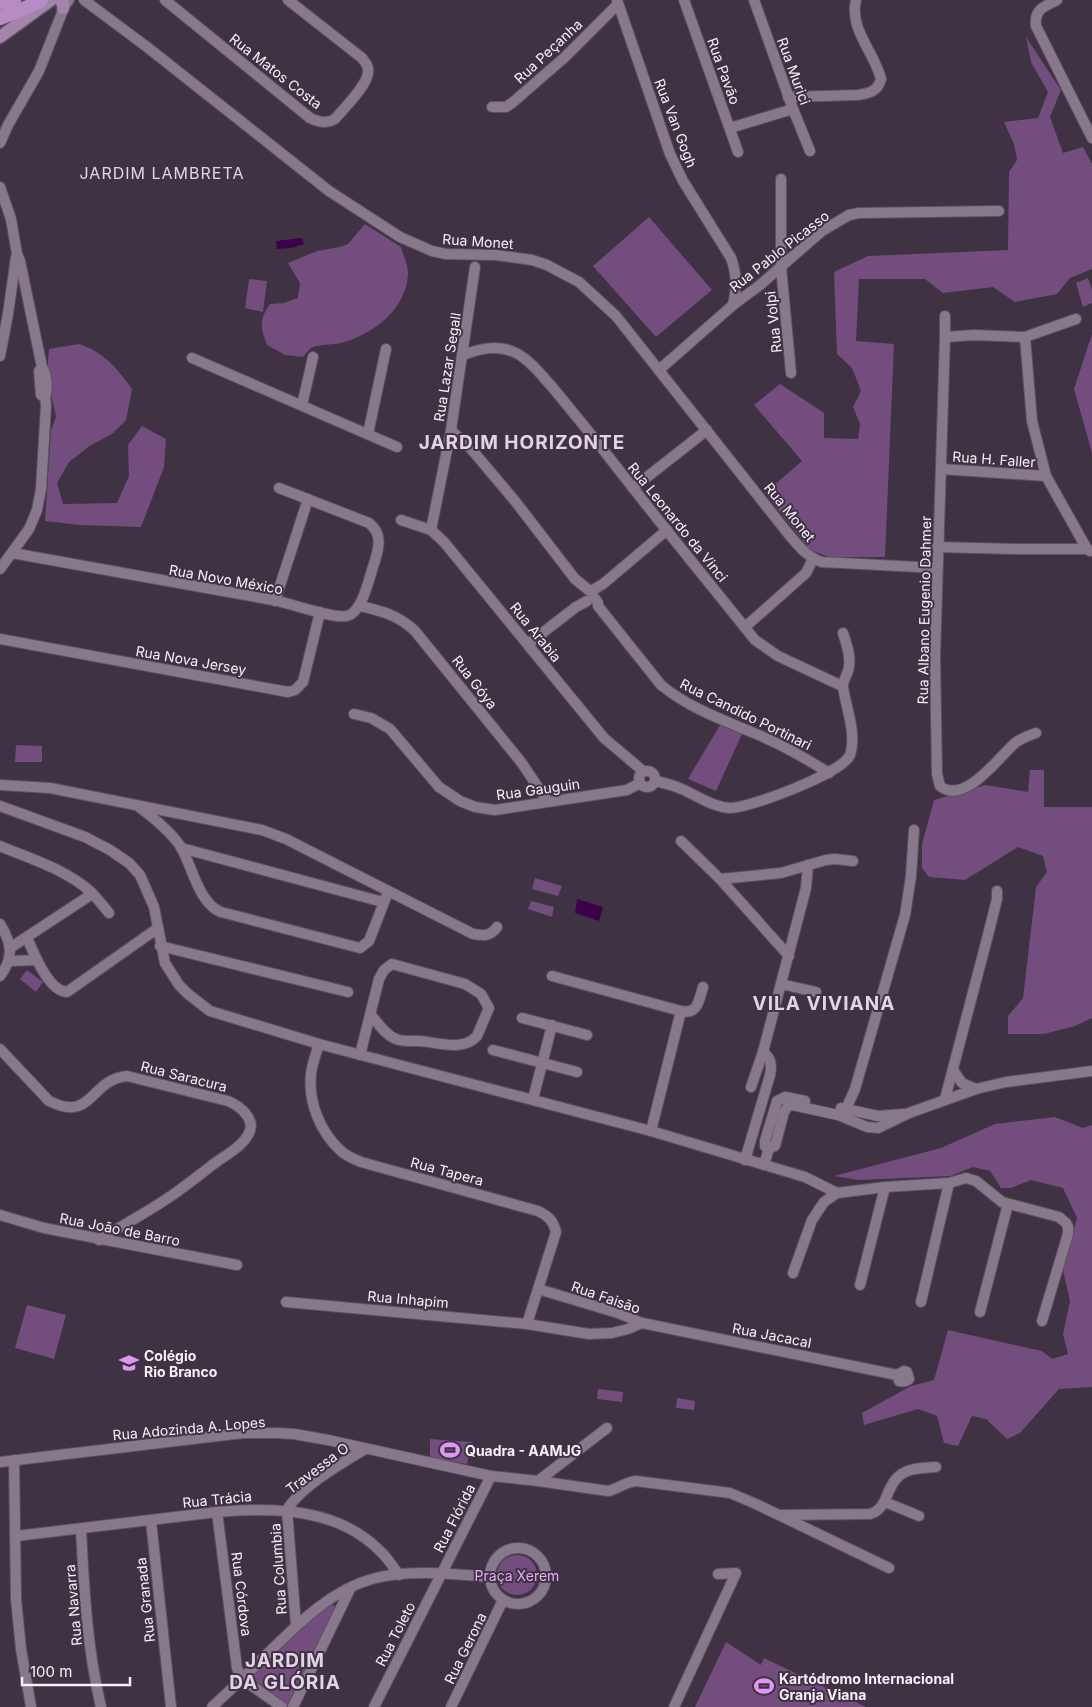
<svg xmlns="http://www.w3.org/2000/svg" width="1092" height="1707" font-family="Inter,sans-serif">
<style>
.green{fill:#734d7d}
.water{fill:#3d004b}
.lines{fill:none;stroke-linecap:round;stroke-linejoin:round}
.minor-casing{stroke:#5c515f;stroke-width:12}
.major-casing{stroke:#5c515f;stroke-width:15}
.highway-casing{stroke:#5c515f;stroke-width:16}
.minor{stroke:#87798b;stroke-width:10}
.major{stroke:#a484ad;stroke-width:12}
.highway{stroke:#b78bc3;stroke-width:14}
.labels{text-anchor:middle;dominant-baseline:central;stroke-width:4;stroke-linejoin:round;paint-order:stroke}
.street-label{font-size:14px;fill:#f8effa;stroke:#3f3242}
.poi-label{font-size:14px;font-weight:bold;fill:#f8effa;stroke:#3f3242;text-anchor:start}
.park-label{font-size:14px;fill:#e8aaf9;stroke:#3f3242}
.quarter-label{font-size:16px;letter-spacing:1px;fill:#e3d3e7;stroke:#3f3242}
.district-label{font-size:19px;font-weight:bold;letter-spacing:1px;fill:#e3d3e7;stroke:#3f3242}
</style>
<rect width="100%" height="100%" fill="#3f3242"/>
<g class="green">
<path d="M1026,37L1061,90L1050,117L1063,153L1083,147L1092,164V269L1070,278L1057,294L1015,302L993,287L943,293L925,279H859L856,341L894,344L885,557H829L810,550L765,493L802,461L754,405L780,384L824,413V438L858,439L860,424L853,407L861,391L852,368L837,354L834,272L868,256L1008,250L1009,172L1017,160L1014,144L1004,122L1038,118L1048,92L1031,62Z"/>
<path d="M649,217L712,290L656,337L593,266Z"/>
<path d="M365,224L401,247C403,255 408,264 408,273C407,309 374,334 341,343C332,345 318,344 311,348C308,350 305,355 303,357L285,355L267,345C260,327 259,320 270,304L284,303L298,298L300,283L288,263L317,251L340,247L348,244Z"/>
<path d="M1088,278L1092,290V303L1083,307L1076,283Z"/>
<path d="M249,279L267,281L263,312L245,308Z"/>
<path d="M1092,334V453L1074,389Z"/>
<path d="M79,344C105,353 116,367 132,389L126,420L112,434L91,445L69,462L57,483L63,504L117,503L129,476L128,445L142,426L166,439L164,467L141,527L79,525L45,521L51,430L56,417L47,376L49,349Z"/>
<path d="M720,725L742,734L716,791L688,779Z"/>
<path d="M16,745L42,746V762H15Z"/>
<path d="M1030,770H1044V807H1092V1018L1075,1026L1044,1034H1008V1016L1023,998L1036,887L1047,872L1043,856L1018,847L965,880L929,877L922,868V844L934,800L985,785L1028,792Z"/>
<path d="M535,878L562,886L558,896L532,889Z"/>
<path d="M531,901L554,907L552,917L528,909Z"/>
<path d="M27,970L43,982L36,992L20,979Z"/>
<path d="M1055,1117L1083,1128L1092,1125V1387L1059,1389L1020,1433L1007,1439L986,1419L972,1416L958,1446L944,1443L937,1416L918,1409L864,1425L862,1413L911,1386L934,1380L948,1330L1042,1351L1052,1359L1068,1354L1063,1334L1070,1301L1063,1271L1077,1218L1063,1188L1031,1180L1011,1188H1001L990,1171L973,1167L950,1176L859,1180L834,1176L941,1148L995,1124Z"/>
<path d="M27,1305L66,1315L54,1359L15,1348Z"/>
<path d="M598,1389L623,1392L622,1402L597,1399Z"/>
<path d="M677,1398L695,1401L694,1410L676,1408Z"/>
<path d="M430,1439L472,1442L467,1464L430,1458Z"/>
<circle cx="517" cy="1575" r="20"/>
<path d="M329,1604L334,1605L336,1610L289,1706L285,1707L253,1681V1674L300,1626Z"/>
<path d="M726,1642L761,1665L764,1658L866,1707H695Z"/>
</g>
<g class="water">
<path d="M302,238L304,244L291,248L277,249L276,241Z"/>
<path d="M577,899L603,907L599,921L575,913Z"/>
</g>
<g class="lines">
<defs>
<g id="minor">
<path d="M84,0L147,47L329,191L400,237L432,251L446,254L496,255L532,260L547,265L579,282L616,316L786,531C797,544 806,557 822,562L937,568"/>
<path d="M165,0L310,118C319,122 326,124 335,119C344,108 368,85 368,72C369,66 365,62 362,58L288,0"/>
<path d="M617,0L670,154L683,181L731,258C737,275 737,287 733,305"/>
<path d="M684,0L738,152"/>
<path d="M754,0L793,109L810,151"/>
<path d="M1057,0C1044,7 1034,9 1036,26L1092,138"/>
<path d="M788,97L858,95C870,93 878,91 881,79C874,51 849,30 856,0"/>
<path d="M492,107H506L512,103L565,57L618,4"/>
<path d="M730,128L793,109"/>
<path d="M0,143L8,125L39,71L65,5L69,0"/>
<path d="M781,179V267L791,373"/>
<path d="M0,187L11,219L17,254L20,261L42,367C47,374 48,389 45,397L41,395L39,371L42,367"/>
<path d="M945,316V337L935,656L937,774L940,786C964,806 999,757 1015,743C1021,738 1028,736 1036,733"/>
<path d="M945,337L974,335L1025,337L1076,319"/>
<path d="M1025,337L1032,421L1046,476L1087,549"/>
<path d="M463,355C481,348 500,344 518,354C532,362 542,376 553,388C572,411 590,433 608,456C656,518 706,579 755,640L778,656L842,686"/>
<path d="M0,356L8,314L16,257"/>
<path d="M192,358L397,447"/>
<path d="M659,370L733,305L760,285L822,231L849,215L859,213L999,211"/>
<path d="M302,405L313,357"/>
<path d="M451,430L472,450L515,501L575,579L590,591"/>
<path d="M368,434L386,349"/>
<path d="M941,469L1046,476"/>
<path d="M633,488L707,430"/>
<path d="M401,520L431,530L444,542L604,738L643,771"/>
<path d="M431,530L451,430L475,267"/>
<path d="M937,547L1014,549H1087L1090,551"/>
<path d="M12,553C99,569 186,584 273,600C290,603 332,619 347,616C363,612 369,577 374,564C379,548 383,534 369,523L279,488"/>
<path d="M0,569L29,529L37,510L41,489L46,405L45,397"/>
<path d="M591,591L603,584L667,530"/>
<path d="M594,597L598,603V606L661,685C690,709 726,721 761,736C784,746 807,759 829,773"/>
<path d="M275,601L308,499"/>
<path d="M360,606C382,611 398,615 415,631L521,762L548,802"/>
<path d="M745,627L806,573L813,559"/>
<path d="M0,639L288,692L295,690L303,682L320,612"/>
<path d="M528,644L576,607L587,601"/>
<path d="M354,714L371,718L390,729L439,787L460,801L475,807L495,810L627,790L640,783"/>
<circle cx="647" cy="779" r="8"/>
<path d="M655,781C665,783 675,786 684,790C699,797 713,807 730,808C750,808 843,773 850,755C857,734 846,708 843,687C842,681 849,673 849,666C851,655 846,643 843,633"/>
<path d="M0,785L50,788L262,830L286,839L473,934C484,936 491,936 497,927"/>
<path d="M0,806L85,837L110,850L129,863L140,875L154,907L165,963L179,985L188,994L210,1011L319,1044L651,1131L805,1177L837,1193"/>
<path d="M139,807C154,818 170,831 181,847C192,866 199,904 221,912L360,948L369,941L388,892"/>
<path d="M681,841L720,879L789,956"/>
<path d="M0,846C31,859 65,869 91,892C97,898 103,906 109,913"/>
<path d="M181,848L383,902"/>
<path d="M720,879L781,873L826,860L835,859L853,861"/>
<path d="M0,924C12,943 14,958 0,976"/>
<path d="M27,938C34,953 48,991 67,992L158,928"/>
<path d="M160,946L348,992"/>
<path d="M10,948L92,894"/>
<path d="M10,961L36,960"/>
<path d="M552,976L681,1011L651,1131"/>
<path d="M781,984L816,992"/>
<path d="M681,1011C698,1015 699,1000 703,987"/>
<path d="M522,1018L587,1035"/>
<path d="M319,1044C316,1054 312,1064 311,1074C308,1102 320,1132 341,1151C346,1156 354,1159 361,1162L538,1211C548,1216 553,1220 556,1232L527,1324"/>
<path d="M0,1049L49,1101C93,1123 89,1080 127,1076L228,1101C240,1106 256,1119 249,1133C243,1146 226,1155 215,1163C198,1176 182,1189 165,1200C144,1214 121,1226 99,1240"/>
<path d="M493,1050L577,1072"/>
<path d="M360,1055L379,979L384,970L392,964L465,984L481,994L489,1008L477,1036C463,1052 437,1042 419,1041C411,1041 403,1042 396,1039C385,1035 378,1023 371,1015"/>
<path d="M953,1070L962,1083L976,1089"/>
<path d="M751,1087L763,1052L806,888L808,865"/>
<path d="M533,1099L552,1025"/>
<path d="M945,1099L987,939L997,899V891"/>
<path d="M841,1108L878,1116L903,1114"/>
<path d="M845,1117L846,1109L855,1089L905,915L911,876L914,830"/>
<path d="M769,1148L765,1146V1141L777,1101L785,1097L805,1101"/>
<path d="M745,1160L770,1075C772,1065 771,1058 763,1052"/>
<path d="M764,1165L769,1148L775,1146L784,1112L788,1106L792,1105L838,1115L867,1127L878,1128L909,1113L976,1089L1006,1082L1092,1071"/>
<path d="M0,1215L44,1228L237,1265"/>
<path d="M793,1273L812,1220L824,1202L837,1193L885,1187L949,1183L966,1178L976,1181L1002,1202L1059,1217L1066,1223L1068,1227V1234L1042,1321"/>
<path d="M860,1285L885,1187"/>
<path d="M538,1289L618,1313L642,1323L897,1375L904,1371L907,1372L909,1379C906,1382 903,1382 899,1381L897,1375"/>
<path d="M286,1302L527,1324L589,1334L612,1333L628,1329L642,1323"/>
<path d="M921,1302L949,1183"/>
<path d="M980,1312L1008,1204"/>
<path d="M14,1460L16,1599L21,1649L31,1707"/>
<path d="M0,1462L243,1433H277L294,1434L328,1440L491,1476L538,1481L608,1491C618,1489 625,1482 636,1481L730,1493L756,1504L889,1568"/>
<path d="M538,1481L607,1428"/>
<path d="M885,1502L919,1516"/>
<path d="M217,1512L237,1668L242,1679L282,1707"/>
<path d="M782,1515L870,1514C888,1509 885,1489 898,1477C907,1468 923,1468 936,1467"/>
<path d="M151,1521L171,1707"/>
<path d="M81,1529C84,1589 87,1648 101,1707"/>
<path d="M16,1536L217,1512C273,1507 338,1508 380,1551C388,1558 393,1567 399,1575"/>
<circle cx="518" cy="1576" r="28"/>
<path d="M296,1625L287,1510C300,1487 342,1463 365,1449"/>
<path d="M212,1707C229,1691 246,1676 262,1659C293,1629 328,1591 372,1579C407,1569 454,1574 489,1577"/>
<path d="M293,1707L350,1589"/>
<path d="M374,1707L491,1476"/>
<path d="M451,1707L503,1600"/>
<path d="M674,1707L736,1573L718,1574"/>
</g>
<g id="major">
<path d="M60,0L63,3V8"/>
<path d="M0,37L51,0"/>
</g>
<g id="highway">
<path d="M0,3L14,0"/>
<path d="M0,18L28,7L41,0"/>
</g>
</defs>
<use href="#minor" class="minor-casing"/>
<use href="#major" class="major-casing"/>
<use href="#highway" class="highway-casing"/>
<use href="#minor" class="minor"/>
<use href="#major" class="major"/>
<use href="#highway" class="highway"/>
</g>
<defs>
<symbol id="school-bare" viewBox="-9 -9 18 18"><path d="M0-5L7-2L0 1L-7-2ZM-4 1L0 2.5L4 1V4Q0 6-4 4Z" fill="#df98f2" stroke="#3f3242" stroke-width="2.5" paint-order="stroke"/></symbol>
<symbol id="stadium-bare" viewBox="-9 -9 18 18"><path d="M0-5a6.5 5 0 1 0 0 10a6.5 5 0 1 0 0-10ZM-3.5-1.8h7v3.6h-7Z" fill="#df98f2" stroke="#3f3242" stroke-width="2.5" paint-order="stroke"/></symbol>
</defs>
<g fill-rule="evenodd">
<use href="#school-bare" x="115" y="1349" width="28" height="28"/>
<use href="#stadium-bare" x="436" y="1436" width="28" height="28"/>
<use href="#stadium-bare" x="750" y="1672" width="28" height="28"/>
</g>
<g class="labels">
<g class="street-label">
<text transform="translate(548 51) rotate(-43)">Rua Peçanha</text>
<text transform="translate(276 71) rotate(38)">Rua Matos Costa</text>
<text transform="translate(724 71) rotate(70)">Rua Pavão</text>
<text transform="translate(794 71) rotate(70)">Rua Murici</text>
<text transform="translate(676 123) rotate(69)">Rua Van Gogh</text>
<text transform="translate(478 241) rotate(4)">Rua Monet</text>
<text transform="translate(779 251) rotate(-38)">Rua Pablo Picasso</text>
<text transform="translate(773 322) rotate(-96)">Rua Volpi</text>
<text transform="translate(447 367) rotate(-81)">Rua Lazar Segall</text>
<text transform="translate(994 459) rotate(4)">Rua H. Faller</text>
<text transform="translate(790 512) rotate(51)">Rua Monet</text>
<text transform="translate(678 522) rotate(51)">Rua Leonardo da Vinci</text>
<text transform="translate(226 579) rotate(10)">Rua Novo México</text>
<text transform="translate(924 610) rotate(-89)">Rua Albano Eugenio Dahmer</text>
<text transform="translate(536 632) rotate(51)">Rua Arabia</text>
<text transform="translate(191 660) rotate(10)">Rua Nova Jersey</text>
<text transform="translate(475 682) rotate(52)">Rua Góya</text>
<text transform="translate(746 714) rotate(26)">Rua Candido Portinari</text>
<text transform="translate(538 789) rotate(-8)">Rua Gauguin</text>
<text transform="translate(184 1076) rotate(14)">Rua Saracura</text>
<text transform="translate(447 1171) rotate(15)">Rua Tapera</text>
<text transform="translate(120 1229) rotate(11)">Rua João de Barro</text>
<text transform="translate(606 1297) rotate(19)">Rua Faisão</text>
<text transform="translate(408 1299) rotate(5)">Rua Inhapim</text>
<text transform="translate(772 1335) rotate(11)">Rua Jacacal</text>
<text transform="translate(189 1428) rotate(-5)">Rua Adozinda A. Lopes</text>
<text transform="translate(317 1468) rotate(-37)">Travessa O</text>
<text transform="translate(217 1499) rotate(-6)">Rua Trácia</text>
<text transform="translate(454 1518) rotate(-63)">Rua Flórida</text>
<text transform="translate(278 1569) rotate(-94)">Rua Columbia</text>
<text transform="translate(242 1594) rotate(83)">Rua Córdova</text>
<text transform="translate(145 1600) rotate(-96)">Rua Granada</text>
<text transform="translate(73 1605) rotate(-95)">Rua Navarra</text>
<text transform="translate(395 1634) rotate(-63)">Rua Toleto</text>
<text transform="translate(465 1648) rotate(-64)">Rua Gerona</text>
</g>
<g class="poi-label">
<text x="144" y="1355">Colégio<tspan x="144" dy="16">Rio Branco</tspan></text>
<text x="465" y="1450">Quadra - AAMJG</text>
<text x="779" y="1678">Kartódromo Internacional<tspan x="779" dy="16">Granja Viana</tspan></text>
</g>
<g class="park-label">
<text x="517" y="1575">Praça Xerem</text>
</g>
<g class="quarter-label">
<text x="162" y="173">JARDIM LAMBRETA</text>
</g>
<g class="district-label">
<text x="522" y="442">JARDIM HORIZONTE</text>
<text x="824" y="1003">VILA VIVIANA</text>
<text x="285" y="1660">JARDIM<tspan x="285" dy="22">DA GLÓRIA</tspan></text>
</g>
</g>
<path d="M22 1677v8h108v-8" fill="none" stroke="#f8effa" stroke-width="2.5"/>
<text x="30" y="1677" font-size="15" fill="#f8effa" stroke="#3f3242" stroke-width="4" paint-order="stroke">100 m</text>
</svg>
